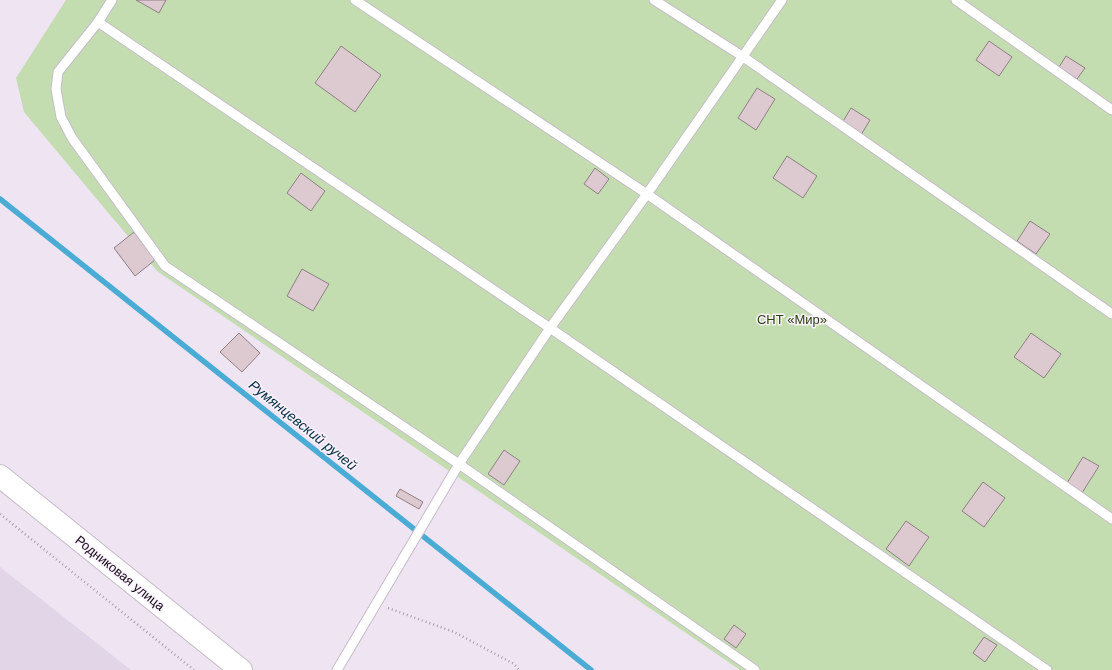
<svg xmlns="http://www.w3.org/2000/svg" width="1112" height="670" font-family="Helvetica,sans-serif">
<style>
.industrial{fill:#e2d5e8}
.green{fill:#c4ddb0}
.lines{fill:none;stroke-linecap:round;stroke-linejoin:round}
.stream{stroke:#4aacd4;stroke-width:5.5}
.building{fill:#dccad0;stroke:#8f7e84}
.service-casing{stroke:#c6bcc9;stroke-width:11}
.secondary-casing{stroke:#c6bcc9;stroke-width:24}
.path{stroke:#a89fa9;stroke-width:2.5;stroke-dasharray:1 3;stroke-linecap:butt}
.service{stroke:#fff;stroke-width:9}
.secondary{stroke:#fff;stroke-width:22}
.labels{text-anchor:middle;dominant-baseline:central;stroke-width:3;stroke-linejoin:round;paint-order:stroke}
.park-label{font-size:13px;fill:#2a420d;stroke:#fcf1ff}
.street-label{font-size:13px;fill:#0e0b0f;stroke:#fcf1ff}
.water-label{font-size:14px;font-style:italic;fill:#012f40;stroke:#fcf1ff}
</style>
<rect width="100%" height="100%" fill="#efe4f1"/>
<path class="industrial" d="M0,567L131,670H0Z"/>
<path class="green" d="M66,0H1112V670H740L157,271L24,112L16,78Z"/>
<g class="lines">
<path class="stream" d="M0,199L591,670"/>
</g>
<g class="building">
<path d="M136,0H166L159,13Z"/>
<path d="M989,41L1012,57L999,76L976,60Z"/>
<path d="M341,46L381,75L355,112L315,83Z"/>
<path d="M1066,56L1085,68L1077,79L1059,67Z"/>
<path d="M757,88L775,99L756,130L738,118Z"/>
<path d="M851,108L870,120L861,135L842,123Z"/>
<path d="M787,156L817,176L803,198L773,178Z"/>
<path d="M595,168L609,179L598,194L584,184Z"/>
<path d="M301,173L325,191L311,211L287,193Z"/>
<path d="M1030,221L1050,234L1036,254L1017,241Z"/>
<path d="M134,232L155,260L135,276L114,248Z"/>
<path d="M302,269L329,284L313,311L287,296Z"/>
<path d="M239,333L260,353L242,372L220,352Z"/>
<path d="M1031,333L1061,354L1044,378L1014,357Z"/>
<path d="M504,450L520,461L504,485L488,474Z"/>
<path d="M1083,457L1099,466L1082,493L1067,483Z"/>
<path d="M983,482L1005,498L984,527L962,511Z"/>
<path d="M400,489L423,502L419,509L396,496Z"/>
<path d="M906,521L929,537L909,566L886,549Z"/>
<path d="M734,625L746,634L736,648L724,639Z"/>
<path d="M984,637L997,645L985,662L973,653Z"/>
</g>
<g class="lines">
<defs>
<g id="service">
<path d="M112,0L98,22L58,72L56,89L61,117L72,138L165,266L459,464L755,670"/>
<path d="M355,0L647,194L1112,519"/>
<path d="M654,0L742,56L1112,314"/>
<path d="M956,0L1112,110"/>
<path d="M98,22L550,328L1047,670"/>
<path d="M337,670L459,464L550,328L647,194L782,0"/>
</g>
<path id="secondary" d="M0,476L241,670"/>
</defs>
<use href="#service" class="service-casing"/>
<use href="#secondary" class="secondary-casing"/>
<g class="path">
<path d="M0,514L194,670"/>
<path d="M388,608L454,632L514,664L519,670"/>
</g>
<use href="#service" class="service"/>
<use href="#secondary" class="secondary"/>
</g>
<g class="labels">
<g class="park-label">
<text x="792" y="319">СНТ «Мир»</text>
</g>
<g class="street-label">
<text transform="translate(120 573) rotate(39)">Родниковая улица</text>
</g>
<g class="water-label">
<text transform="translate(303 425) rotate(39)">Румянцевский ручей</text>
</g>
</g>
</svg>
